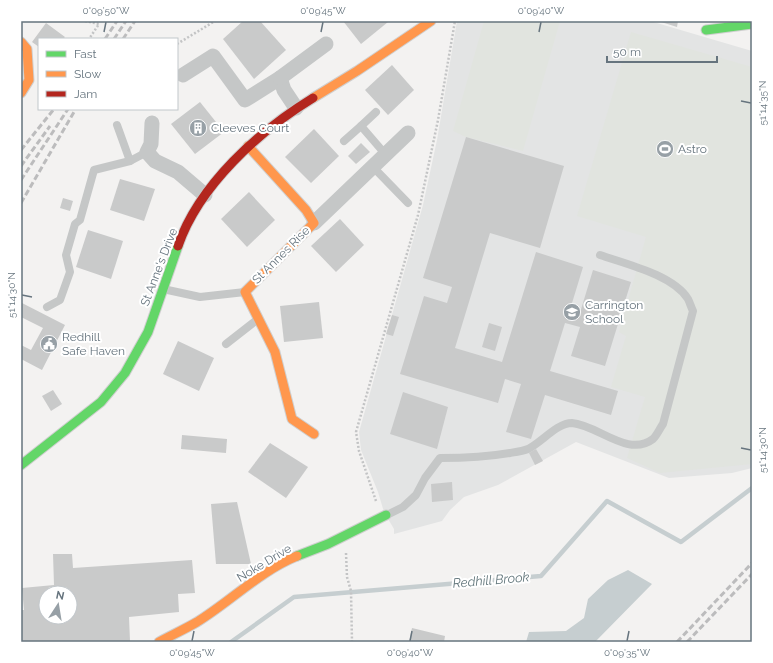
<svg xmlns="http://www.w3.org/2000/svg" width="773" height="663" font-family="Raleway,sans-serif">
<style>
.built{fill:#e3e4e4}
.green{fill:#e1e4df}
.water{fill:#c6ced0}
.lines{fill:none;stroke-linecap:round;stroke-linejoin:round}
.stream{stroke:#c6ced0;stroke-width:4.5}
.building{fill:#c9caca;fill-rule:evenodd}
.fast-casing{stroke:#cfcfcf;stroke-width:11}
.slow-casing{stroke:#cfcfcf;stroke-width:11}
.jam-casing{stroke:#cfcfcf;stroke-width:11}
.path{stroke:#c3c4c5;stroke-width:2.5;stroke-dasharray:2 2;stroke-linecap:butt}
.lane{stroke:#c5c7c7;stroke-width:8}
.street{stroke:#c5c7c7;stroke-width:15}
.fast{stroke:#63d668;stroke-width:9}
.slow{stroke:#ff974d;stroke-width:9}
.jam{stroke:#b3261e;stroke-width:9}
.rail{stroke:#bcbcbd;stroke-width:3;stroke-dasharray:6 3;stroke-linecap:butt}
.ticks{fill:none;stroke:#66747e;stroke-width:1.5}
.labels{text-anchor:middle;dominant-baseline:central;stroke-width:4;stroke-linejoin:round;paint-order:stroke}
.poi-label{font-size:12px;fill:#66747e;stroke:#fff;text-anchor:start}
.street-label{font-size:12px;fill:#66747e;stroke:#fff}
.water-label{font-size:13px;font-style:italic;fill:#62767b;stroke:#fff}
.neatline{fill:none;stroke:#66747e;stroke-width:1.5}
.ticks-label{font-size:10px;text-anchor:middle;fill:#66747e}
</style>
<rect width="100%" height="100%" fill="#f3f2f1"/>
<path class="built" d="M457,21H650L752,51V468L732,473L669,478L576,442L498,485L464,497L450,510L442,521L394,534V529L384,512L378,492L361,450L359,432L423,205L437,140Z"/>
<g class="green">
<path d="M484,21H560L523,151L466,137L453,131Z"/>
<path d="M631,32L752,67V464L660,473L627,458L645,397L611,387L626,336L619,332L646,237L577,216Z"/>
</g>
<path class="water" d="M628,570L652,584L595,642H526L529,632L566,631L584,618L588,599L608,580Z"/>
<g class="lines">
<path class="stream" d="M231,642L294,597L541,576L607,501L681,542L752,488"/>
</g>
<g class="building">
<path d="M243,21H260L286,50L254,79L223,39Z"/>
<path d="M343,21H388V22L361,44Z"/>
<path d="M658,21H678L677,27Z"/>
<path d="M46,23L65,37L63,39H39V47L32,42Z"/>
<path d="M392,65L414,90L388,115L365,90Z"/>
<path d="M200,102L224,132L195,154L171,124Z"/>
<path d="M314,129L339,156L311,183L285,157Z"/>
<path d="M466,137L564,166L540,248L490,233L455,348L502,362L536,252L583,267L569,313L579,316L593,270L631,282L605,366L571,356L580,327L565,323L550,371L618,391L611,415L545,395L531,439L506,432L521,384L505,379L498,403L400,374L424,296L447,303L452,287L423,278Z"/>
<path d="M361,143L370,152L356,164L348,156Z"/>
<path d="M120,179L155,189L144,221L110,210Z"/>
<path d="M249,192L275,220L247,247L221,219Z"/>
<path d="M63,198L73,201L70,211L60,208Z"/>
<path d="M340,219L364,245L336,272L311,246Z"/>
<path d="M88,230L123,241L111,279L76,267Z"/>
<path d="M319,302L323,338L284,342L280,306Z"/>
<path d="M22,303L65,325L42,370L21,359V345L31,350L43,328L21,317Z"/>
<path d="M392,315L399,317L393,336L386,334Z"/>
<path d="M489,323L502,327L495,351L482,347Z"/>
<path d="M178,341L214,358L199,391L163,374Z"/>
<path d="M53,390L62,404L51,411L42,396Z"/>
<path d="M403,392L448,407L437,449L390,434Z"/>
<path d="M182,435L227,439L226,453L181,449Z"/>
<path d="M270,443L308,467L286,498L248,472Z"/>
<path d="M536,449L543,461L535,465L529,453Z"/>
<path d="M452,482L453,500L432,502L431,484Z"/>
<path d="M237,502L251,564H216L211,504Z"/>
<path d="M53,554H72L73,568L192,560L195,593L178,594L179,612L129,617L130,641L21,642V610H24L22,588L54,585ZM46,593H70V617H46Z"/>
<path d="M412,628L445,636L444,642H409Z"/>
</g>
<g class="lines">
<defs>
<g id="fast">
<path d="M706,30L752,24"/>
<path d="M21,465L101,402L125,373L148,332L178,246"/>
<path d="M297,556L328,544L386,515"/>
</g>
<g id="slow">
<path d="M21,42L27,49L29,80L21,93"/>
<path d="M313,98L357,71L431,21"/>
<path d="M248,146L306,210L314,223L245,292L275,352L292,419L314,434"/>
<path d="M159,642C172,635 185,629 197,622C231,601 260,571 297,556"/>
</g>
<path id="jam" d="M178,246C199,185 259,131 313,98"/>
</defs>
<use href="#fast" class="fast-casing"/>
<use href="#slow" class="slow-casing"/>
<use href="#jam" class="jam-casing"/>
<g class="path">
<path d="M85,21L99,24L89,39"/>
<path d="M177,44L215,21"/>
<path d="M376,501L359,451L356,432L418,215L438,120L455,21"/>
<path d="M346,553L347,577L351,591L352,642"/>
</g>
<g class="lane">
<path d="M117,125L130,161"/>
<path d="M361,126L376,112"/>
<path d="M344,141L361,126L386,155"/>
<path d="M373,167L408,203"/>
<path d="M163,289L200,297L245,292"/>
<path d="M47,307L60,300L70,272L66,255L75,224L80,220L94,170L130,161L147,152"/>
<path d="M226,344L258,319"/>
<path d="M387,515L403,507L416,495L425,478L440,458C464,458 487,457 510,453C516,452 523,451 528,449C542,442 557,423 572,423C598,425 628,458 653,439C657,435 660,428 663,424L693,311C691,307 690,303 688,299C673,275 626,264 600,255"/>
</g>
<g class="street">
<path d="M183,75L213,56L245,100L280,78L284,90L296,108"/>
<path d="M280,78L326,44"/>
<path d="M152,123L151,144L147,152L155,161L178,172L205,195"/>
<path d="M314,223L408,133"/>
</g>
<use href="#fast" class="fast"/>
<use href="#slow" class="slow"/>
<use href="#jam" class="jam"/>
<g class="rail">
<path d="M105,39L117,21"/>
<path d="M114,39L126,21"/>
<path d="M123,39L135,21"/>
<path d="M21,150L54,109"/>
<path d="M21,166L50,126"/>
<path d="M21,180L68,109"/>
<path d="M21,203L74,112"/>
<path d="M677,642L752,563"/>
<path d="M687,642L752,574"/>
</g>
</g>
<path class="ticks" d="M104,32L106,22M321,32L323,22M539,32L541,22M741,101L751,103M22,295L32,297M741,448L751,450M192,641L194,631M410,641L412,631M627,641L629,631"/>
<defs>
<symbol id="building-disc" viewBox="-11 -11 22 22"><circle r="9.5" fill="#97a0a6" stroke="#fff"/><path d="M-4-6H4V6H1V3H-1V6H-4ZM-2.5-4.3h1.7v1.8h-1.7ZM.8-4.3h1.7v1.8H.8ZM-2.5-1h1.7V.8h-1.7ZM.8-1h1.7V.8H.8Z" fill="#fff"/></symbol>
<symbol id="stadium-disc" viewBox="-11 -11 22 22"><circle r="9.5" fill="#97a0a6" stroke="#fff"/><path d="M0-5a6.5 5 0 1 0 0 10a6.5 5 0 1 0 0-10ZM-3.5-1.8h7v3.6h-7Z" fill="#fff"/></symbol>
<symbol id="school-disc" viewBox="-11 -11 22 22"><circle r="9.5" fill="#97a0a6" stroke="#fff"/><path d="M0-5L7-2L0 1L-7-2ZM-4 1L0 2.5L4 1V4Q0 6-4 4Z" fill="#fff"/></symbol>
<symbol id="civic-disc" viewBox="-11 -11 22 22"><circle r="9.5" fill="#97a0a6" stroke="#fff"/><path d="M-.6-6.5H3V-4.5H.6V-3L4-1V1h2V6H-6V1h2V-1L-.6-3ZM-1.2 2.5V6h2.4V2.5Z" fill="#fff"/></symbol>
</defs>
<g fill-rule="evenodd">
<use href="#building-disc" x="188" y="118" width="20" height="20"/>
<use href="#stadium-disc" x="655" y="139" width="20" height="20"/>
<use href="#school-disc" x="562" y="302" width="20" height="20"/>
<use href="#civic-disc" x="39" y="334" width="20" height="20"/>
</g>
<g class="labels">
<g class="poi-label">
<text x="211" y="128">Cleeves Court</text>
<text x="678" y="149">Astro</text>
<text x="585" y="305">Carrington<tspan x="585" dy="14">School</tspan></text>
<text x="62" y="337">Redhill<tspan x="62" dy="14">Safe Haven</tspan></text>
</g>
<g class="street-label">
<text transform="translate(281 255) rotate(-45)">St Annes Rise</text>
<text transform="translate(159 267) rotate(-69)">St Anne's Drive</text>
<text transform="translate(264 563) rotate(-31)">Noke Drive</text>
</g>
<g class="water-label">
<text transform="translate(491 580) rotate(-5)">Redhill Brook</text>
</g>
</g>
<rect width="773" height="663" fill="none" stroke="#ffffff" stroke-width="44"/>
<rect x="38" y="38" width="140" height="72" fill="#ffffff" stroke="#c2c7cb"/>
<rect x="46" y="51" width="20" height="6" fill="#63d668" stroke="#c2c7cb"/>
<text x="74" y="58" font-size="12" fill="#66747e">Fast</text>
<rect x="46" y="71" width="20" height="6" fill="#ff974d" stroke="#c2c7cb"/>
<text x="74" y="78" font-size="12" fill="#66747e">Slow</text>
<rect x="46" y="91" width="20" height="6" fill="#b3261e" stroke="#c2c7cb"/>
<text x="74" y="98" font-size="12" fill="#66747e">Jam</text>
<g transform="translate(58 605) rotate(12)"><circle r="19" fill="#ffffff" stroke="#c2c7cb"/>
<path d="M0-3L7 15L0 10L-7 15Z" fill="#97a0a6"/>
<text y="-6" font-size="11" font-weight="bold" text-anchor="middle" fill="#66747e">N</text>
</g>
<path d="M607 56v6h110v-6" fill="none" stroke="#66747e" stroke-width="2"/>
<text x="613" y="56" font-size="12" fill="#66747e" stroke="#ffffff" stroke-width="3" paint-order="stroke">50 m</text>
<rect x="22" y="22" width="729" height="619" class="neatline"/>
<g class="ticks-label">
<text x="106" y="14">0°09'50"W</text>
<text x="323" y="14">0°09'45"W</text>
<text x="541" y="14">0°09'40"W</text>
<text transform="translate(762 103) rotate(-90)" y="4">51°14'35"N</text>
<text transform="translate(11 295) rotate(-90)" y="4">51°14'30"N</text>
<text transform="translate(762 450) rotate(-90)" y="4">51°14'30"N</text>
<text x="192" y="656">0°09'45"W</text>
<text x="410" y="656">0°09'40"W</text>
<text x="627" y="656">0°09'35"W</text>
</g>
</svg>
